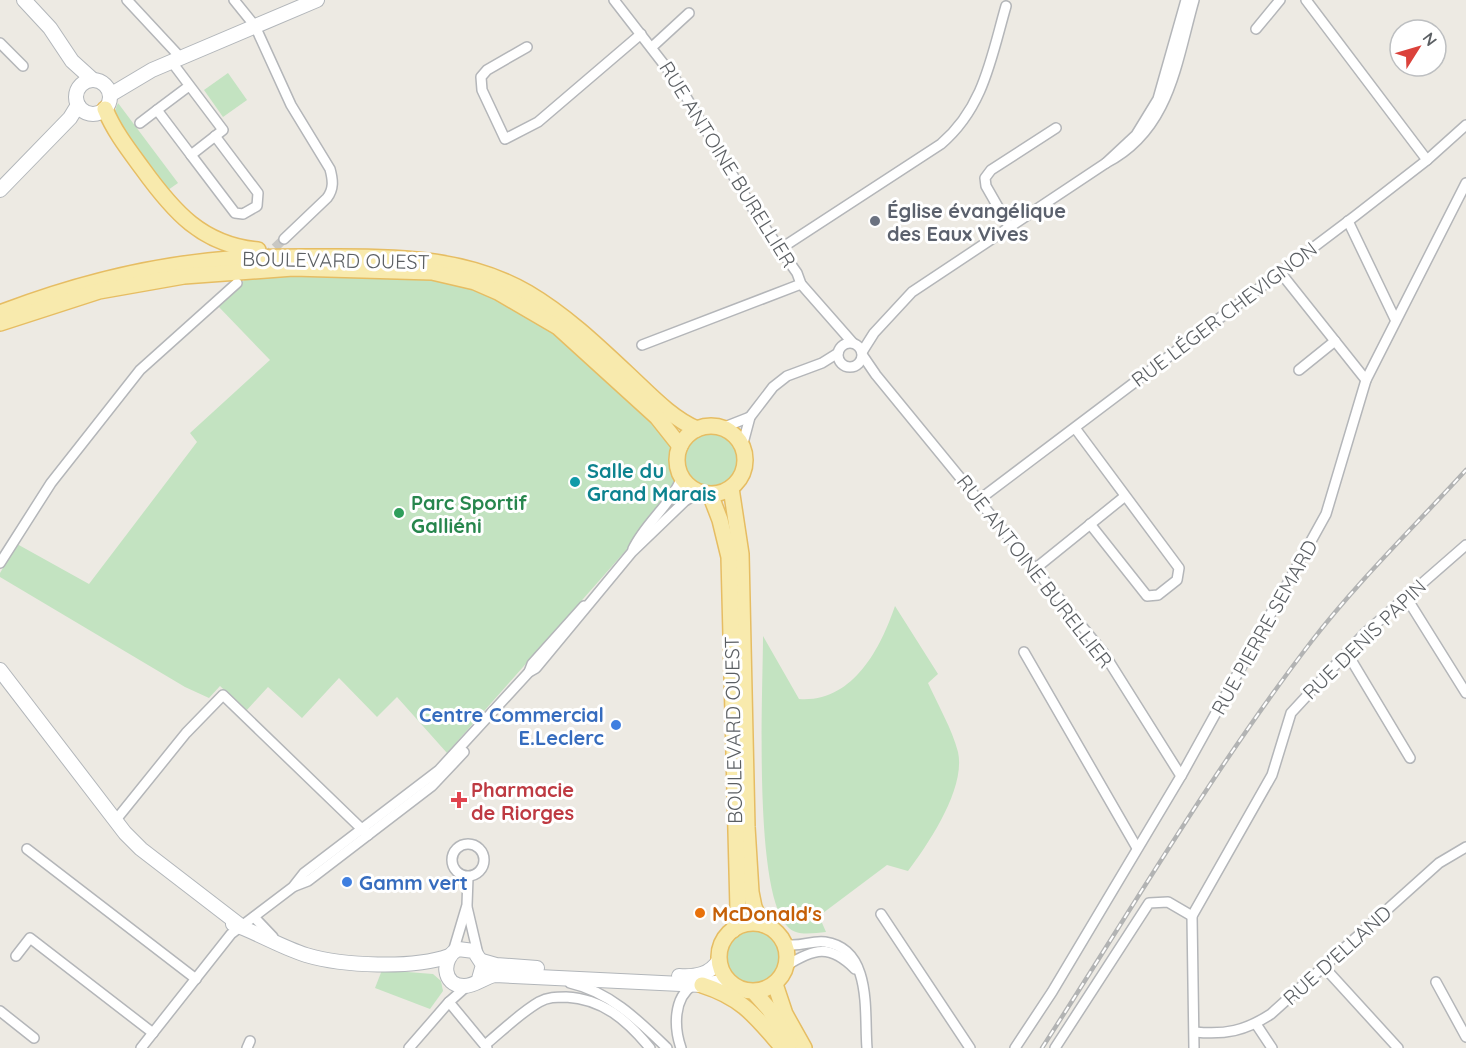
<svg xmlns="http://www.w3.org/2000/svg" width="1466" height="1048" font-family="Quicksand,sans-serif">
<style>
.green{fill:#c3e3c1}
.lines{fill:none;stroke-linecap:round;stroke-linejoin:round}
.street-tunnel{stroke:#c8c7c3;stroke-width:9;stroke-dasharray:9 4.5;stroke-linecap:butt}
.street-casing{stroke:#b4b6b9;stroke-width:12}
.secondary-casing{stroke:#b2b6ba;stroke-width:16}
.primary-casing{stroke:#e6bd63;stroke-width:18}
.street{stroke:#fff;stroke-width:9}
.secondary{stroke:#fff;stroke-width:14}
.primary{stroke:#f8eaad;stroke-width:15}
.rail-casing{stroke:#b2b3b3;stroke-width:4.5}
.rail{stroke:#fff;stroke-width:2;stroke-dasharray:7;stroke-linecap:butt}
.worship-dot{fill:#6b7280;stroke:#fff;stroke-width:2}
.culture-dot{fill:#0f9aa8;stroke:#fff;stroke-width:2}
.leisure-dot{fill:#2e9e5b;stroke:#fff;stroke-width:2}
.shop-dot{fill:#3f7fe0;stroke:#fff;stroke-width:2}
.health-dot{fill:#e0444e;stroke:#fff;stroke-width:2}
.food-dot{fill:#e8710a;stroke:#fff;stroke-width:2}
.labels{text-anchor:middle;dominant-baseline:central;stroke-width:6;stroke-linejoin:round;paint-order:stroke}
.street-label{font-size:20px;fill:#5b5f63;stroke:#fff}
.worship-label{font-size:20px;font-weight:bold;fill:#5b616d;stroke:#fff;text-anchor:start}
.culture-label{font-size:20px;font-weight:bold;fill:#0d838f;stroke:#fff;text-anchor:start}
.leisure-label{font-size:20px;font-weight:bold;fill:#27864d;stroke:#fff;text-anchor:start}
.shop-label{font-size:20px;font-weight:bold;fill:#366cbe;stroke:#fff;text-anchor:end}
.health-label{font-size:20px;font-weight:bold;fill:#be3a42;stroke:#fff;text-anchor:start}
.food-label{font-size:20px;font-weight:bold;fill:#c56008;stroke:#fff;text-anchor:start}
</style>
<rect width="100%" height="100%" fill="#edeae3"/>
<g class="green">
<path d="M228,73L247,100L223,117L204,90Z"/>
<path d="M118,103L178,183L168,190L131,142L114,113Z"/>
<path d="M251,274L443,279L480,289L554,329L674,445L672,467L677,480L628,548L447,753L397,697L377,717L339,678L302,718L268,687L246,711L220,686L209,698L185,687L0,577V573L17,544L89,584L197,442L190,433L270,360L217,305Z"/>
<circle cx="711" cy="459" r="29"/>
<path d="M895,606L938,674L928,683C938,705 952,729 958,752C966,788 929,843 908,871L887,865L819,916L826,932C813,933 796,937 787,926C753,889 763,692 763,636L799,699C852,703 880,650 895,606Z"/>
<circle cx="753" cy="957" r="29"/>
<path d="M382,970L433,974L441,981L443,991L430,1009L375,988Z"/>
</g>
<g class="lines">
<path class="street-tunnel" d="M265,257L284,239"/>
<defs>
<g id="street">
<path d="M127,0L181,58"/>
<path d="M234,0L255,26L291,105L330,169C333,180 334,189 327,198L284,239"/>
<path d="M614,0L676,80L759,219L797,273L801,284L852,342"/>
<path d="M1186,0L1158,99L1136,135L1106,163C1170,130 1176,63 1194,0"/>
<path d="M1306,0L1427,160"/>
<path d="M1256,29L1280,0"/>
<path d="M0,43L23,66"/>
<path d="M527,47L487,70L481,77L482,90L505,139L538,122L641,34"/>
<path d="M652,47L689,13"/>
<path d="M171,61L223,130L191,155L157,110L189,86"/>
<path d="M140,123L157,110"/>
<path d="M191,155L235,213L243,214L257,206L258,193L215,136"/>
<path d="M1348,221L1395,319"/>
<path d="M1010,228L986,186L985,178L991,170L1056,128"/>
<path d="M780,249L941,144C984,107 991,58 1006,6"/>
<path d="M1280,272L1366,380"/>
<circle cx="850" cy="355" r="12"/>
<path d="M642,345L801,284"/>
<path d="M862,352L874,333L912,292L1106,163"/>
<path d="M863,356L876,375L1103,652L1181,776"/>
<path d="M1299,370L1335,341"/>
<path d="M722,428L750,417"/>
<path d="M1075,428L1179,568L1177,580L1158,595L1147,596L1090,524"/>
<path d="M742,447L750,417L773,387L787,376L822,363L838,353"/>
<path d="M980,499L1355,216L1427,160L1466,125"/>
<path d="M633,549C645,523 671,505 682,477"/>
<path d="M0,563L51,483L140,370L237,283"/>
<path d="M1036,568L1124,497"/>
<path d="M1406,597L1466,693"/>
<path d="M1024,652L1137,848"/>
<path d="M1347,653L1410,758"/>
<path d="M529,672L532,664L584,606"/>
<path d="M115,821L186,733L223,695L368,835"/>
<circle cx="468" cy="860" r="16"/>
<path d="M27,849L196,979"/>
<path d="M295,886L308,881L432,786L464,752"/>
<path d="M467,907L478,954"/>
<path d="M881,914L970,1048"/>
<path d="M254,917L273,937"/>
<path d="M784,944C799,948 811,940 825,942C873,949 864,1013 867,1048"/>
<path d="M453,952L467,905L468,877"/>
<path d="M16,956L30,938L153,1033"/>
<path d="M786,966C814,948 830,944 855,969"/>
<path d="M1324,967L1398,1048"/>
<path d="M1436,982L1466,1037"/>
<path d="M570,983C610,992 638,1020 667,1048"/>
<path d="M449,1002L487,1048"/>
<path d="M0,1011L34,1038"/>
<path d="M1256,1024L1272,1048"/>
<path d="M1195,1032C1225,1035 1245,1031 1271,1014L1439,863L1466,847"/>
<path d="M485,1045C502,1031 520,1013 539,1002C548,997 556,997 566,997C603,999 627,1020 650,1048"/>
<path d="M141,1048L231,934L293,887L304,873L439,770L529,672L536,668L632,552L685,501L700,492"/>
<path d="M247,1048L250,1041"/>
<path d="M409,1048L449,1002L467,986"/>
<path d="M681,1048C674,1028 673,998 693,985"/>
<path d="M1015,1048L1052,992L1181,776L1326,514L1366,380L1466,183"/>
<path d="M1055,1048L1149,903L1168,902L1192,916"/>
<path d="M1194,1048L1192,916L1272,775L1291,713L1364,634L1466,545"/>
</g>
<g id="secondary">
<path d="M24,0L50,28L72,61L93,80"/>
<circle cx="93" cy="97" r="17"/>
<path d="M110,95L152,70L317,0"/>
<path d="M0,190L70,118L78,105"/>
<path d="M0,670L125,833L141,849L241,926"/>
<path d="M233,924C258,933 281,947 306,955C343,966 413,969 449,956"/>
<path d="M482,961L496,965L537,968"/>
<path d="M679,976C695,977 710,975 719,960"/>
<path d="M479,979L483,965L474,951L458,949C441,958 442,986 464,986C475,986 484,977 495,975L702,985L728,981"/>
</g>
<g id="primary">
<path d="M105,109C114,131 128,149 142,168C173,211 202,245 258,250"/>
<path d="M0,313C73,285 151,265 229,259C266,256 302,257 338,257C404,257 469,259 528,293C567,316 600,348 633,379C652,397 673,419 697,429"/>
<path d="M0,323L99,291L184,276L293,268L432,272L475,282L498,292L558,327L657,417L680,446"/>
<circle cx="711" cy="460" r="34"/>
<path d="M731,488L741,554L747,827L751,892L754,907L762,924"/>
<path d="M710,494L720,520L729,557L738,909L737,922L733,930"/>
<circle cx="753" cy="957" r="34"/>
<path d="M775,984L785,1014L804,1048"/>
<path d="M702,985C743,998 756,1017 783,1048"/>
<path d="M754,992L769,1009L790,1043"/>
</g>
</defs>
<use href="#street" class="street-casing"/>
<use href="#secondary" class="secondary-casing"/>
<use href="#primary" class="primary-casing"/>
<use href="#street" class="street"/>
<use href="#secondary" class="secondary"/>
<use href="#primary" class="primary"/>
<defs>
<path id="rail" d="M1042,1048C1130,912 1212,771 1311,642C1358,581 1414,527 1466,470"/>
</defs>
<use href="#rail" class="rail-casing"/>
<use href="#rail" class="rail"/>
</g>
<circle class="worship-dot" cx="875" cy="221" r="6"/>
<circle class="culture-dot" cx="575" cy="482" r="6"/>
<circle class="leisure-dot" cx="399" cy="513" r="6"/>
<g class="shop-dot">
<circle cx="616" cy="725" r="6"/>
<circle cx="347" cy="882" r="6"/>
</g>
<path class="health-dot" d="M456 791h6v6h6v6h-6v6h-6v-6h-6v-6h6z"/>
<circle class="food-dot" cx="700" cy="913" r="6"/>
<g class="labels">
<g class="street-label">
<text transform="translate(728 164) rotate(58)">RUE ANTOINE BURELLIER</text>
<text transform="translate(336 260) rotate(1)">BOULEVARD OUEST</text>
<text transform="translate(1224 314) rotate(-37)">RUE LÉGER CHEVIGNON</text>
<text transform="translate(1035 571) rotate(52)">RUE ANTOINE BURELLIER</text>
<text transform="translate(1264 627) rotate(-61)">RUE PIERRE SEMARD</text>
<text transform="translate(1364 639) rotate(-44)">RUE DENIS PAPIN</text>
<text transform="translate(733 730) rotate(-91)">BOULEVARD OUEST</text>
<text transform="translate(1337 955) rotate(-42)">RUE D'ELLAND</text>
</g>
<g class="worship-label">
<text x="887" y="210">Église évangélique<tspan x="887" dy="23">des Eaux Vives</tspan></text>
</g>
<g class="culture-label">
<text x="587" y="470">Salle du<tspan x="587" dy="23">Grand Marais</tspan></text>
</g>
<g class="leisure-label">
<text x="411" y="502">Parc Sportif<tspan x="411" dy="23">Galliéni</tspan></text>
</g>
<g class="shop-label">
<text x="604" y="714">Centre Commercial<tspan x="604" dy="23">E.Leclerc</tspan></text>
<text x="359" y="882" text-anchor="start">Gamm vert</text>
</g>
<g class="health-label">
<text x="471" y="789">Pharmacie<tspan x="471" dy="23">de Riorges</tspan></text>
</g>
<g class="food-label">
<text x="712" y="913">McDonald's</text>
</g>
</g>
<g transform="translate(1418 48) rotate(53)"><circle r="28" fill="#ffffff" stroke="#bdbfc1" stroke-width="1.5"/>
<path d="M0-4.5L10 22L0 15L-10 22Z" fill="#db423b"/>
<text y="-9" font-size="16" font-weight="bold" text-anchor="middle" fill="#5b5f63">N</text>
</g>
</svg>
